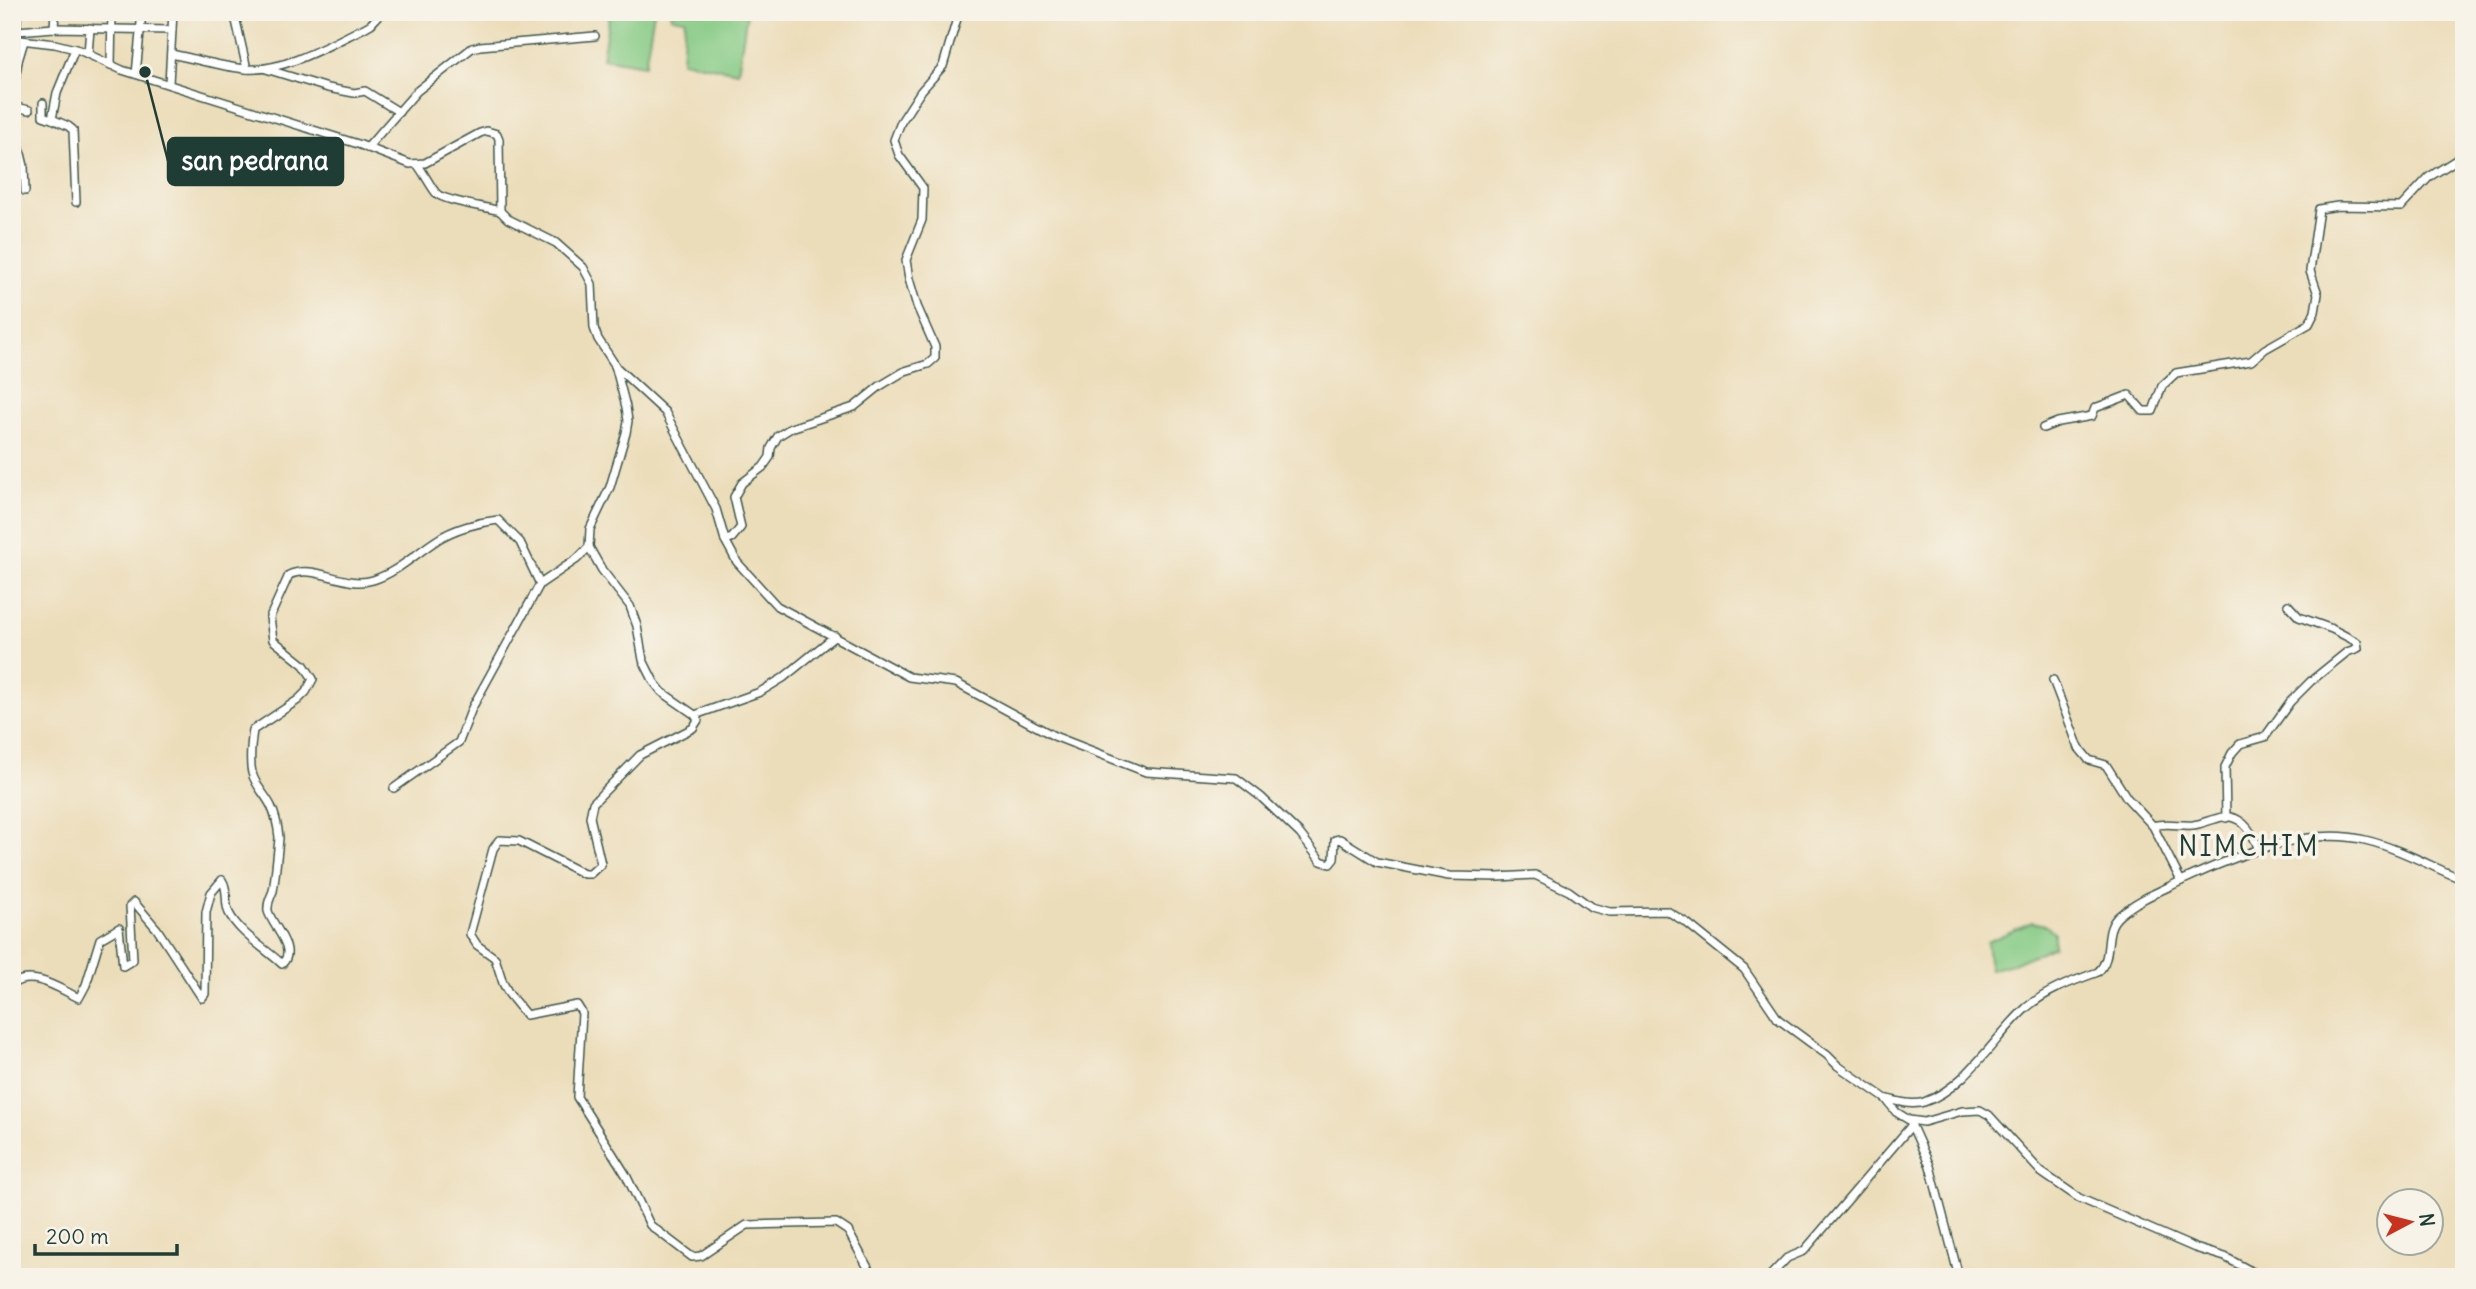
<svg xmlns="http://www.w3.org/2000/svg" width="2476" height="1289" font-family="Delius,sans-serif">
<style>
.green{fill:#85ca84;stroke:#52845c;stroke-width:2}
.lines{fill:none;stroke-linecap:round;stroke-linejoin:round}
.minor-casing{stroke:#3e5548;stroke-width:10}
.minor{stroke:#fff;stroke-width:7}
.labels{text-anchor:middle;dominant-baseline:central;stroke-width:7;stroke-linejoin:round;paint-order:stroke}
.quarter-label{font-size:28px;letter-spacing:2px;fill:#1f3d34;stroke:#f7f3e8}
.leader{fill:none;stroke:#1f3d34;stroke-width:2.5}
.callout-dot{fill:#1f3d34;stroke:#f7f3e8;stroke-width:2.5}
.callout{fill:#1f3d34;stroke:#1f3d34;stroke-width:2.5}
.callout-label{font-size:26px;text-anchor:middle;font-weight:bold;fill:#fff}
</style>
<rect width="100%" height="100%" fill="#f7f3e8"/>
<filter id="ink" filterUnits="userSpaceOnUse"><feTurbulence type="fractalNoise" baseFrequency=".0143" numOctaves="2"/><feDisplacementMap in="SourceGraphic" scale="14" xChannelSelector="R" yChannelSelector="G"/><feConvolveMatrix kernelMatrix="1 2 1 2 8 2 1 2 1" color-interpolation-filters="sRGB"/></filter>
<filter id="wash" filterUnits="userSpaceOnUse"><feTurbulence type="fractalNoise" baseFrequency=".00686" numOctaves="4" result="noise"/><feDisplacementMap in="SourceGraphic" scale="28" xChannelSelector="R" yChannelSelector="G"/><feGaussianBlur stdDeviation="1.57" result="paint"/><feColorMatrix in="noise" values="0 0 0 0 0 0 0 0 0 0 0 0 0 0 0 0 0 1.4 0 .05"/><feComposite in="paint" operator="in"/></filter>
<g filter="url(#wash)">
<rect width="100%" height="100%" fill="#ecddba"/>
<g class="green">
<path d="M610,12H654L645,65L602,58Z"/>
<path d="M671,12H747L738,72L682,61L685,19L671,17Z"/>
<path d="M2032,922L2045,925L2054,932V946L2015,963L1990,970L1987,942Z"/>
</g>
</g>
<g filter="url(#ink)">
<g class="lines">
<defs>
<g id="minor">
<path d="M17,12V33"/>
<path d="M234,12L247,69"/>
<path d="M54,28L55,12"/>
<path d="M17,31L54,28L172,30"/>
<path d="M12,39L55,44L79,50L122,70L358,144L410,164L425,163L480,133L487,131L497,134L499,139L500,211L508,219L556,243L583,267L592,284L594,328L598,339L615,365L626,407L628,421L626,433L610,487L590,529L589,547L602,570L630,606L637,626L643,660L654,682L662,692L695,715L698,720L693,728L640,755L593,803L590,817L601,864L590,874H584L519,841L499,840L493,849L470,934L477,945L495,958L503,983L509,994L526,1015L577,1005L582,1013L577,1097L626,1175L650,1225L692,1257L701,1256L747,1225L836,1223L848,1231L873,1277"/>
<path d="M75,49L57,93L52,119L68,126L73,130L76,202"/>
<path d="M88,54L90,28"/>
<path d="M171,54C196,59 222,67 246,69C284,72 331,44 364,28L371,24L382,12"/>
<path d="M111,65L112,12"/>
<path d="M12,68L18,61L24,41"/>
<path d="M266,69L328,88L354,93L365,91L399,112"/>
<path d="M136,74L142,12"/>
<path d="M169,83L173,12"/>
<path d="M12,101L18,61"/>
<path d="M43,103V116L52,119"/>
<path d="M12,106L29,110"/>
<path d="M12,116L24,166L25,191"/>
<path d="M367,148L417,91L472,48L480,46L595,36"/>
<path d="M417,164C424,173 429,184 436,193C443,201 486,207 500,211"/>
<path d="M615,366L665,412L716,509L725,540L737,562L777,606L909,677L956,683L1054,736L1146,772L1236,778L1261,797L1300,834L1321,861L1330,864L1334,859L1335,840L1340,839L1377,862L1449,876L1498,877L1535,875L1569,891L1591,907L1610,912L1667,911L1687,923L1744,969L1778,1019L1827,1055L1838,1066L1886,1099L1896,1112L1909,1120L1924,1122L1962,1111L1980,1110L1989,1115L2041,1172L2079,1198L2195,1248L2225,1257L2262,1277"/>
<path d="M2043,428L2058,422L2092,416L2095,408L2129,395L2143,411H2153L2162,386L2176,373L2251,361L2265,349L2309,324L2315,312L2318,294L2310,271L2319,209L2338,206L2401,207L2429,177L2464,155"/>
<path d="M725,540L732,538L741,527L734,497L742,483L763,467L770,457L771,448L778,436L791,428L854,407L880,386L905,371L928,364L935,358V347L917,306L909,279L906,260L922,220L923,188L899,155L894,140L901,122L921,91L943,66L959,12"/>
<path d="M2053,680L2079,748L2089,760L2106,765L2127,798L2153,826L2181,881"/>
<path d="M695,715L760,692L783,678L835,636"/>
<path d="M394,788L459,742L472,708L540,584L577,559L589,547"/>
<path d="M2226,818L2225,767L2232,753L2240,744L2265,737L2290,702L2311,681L2347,652L2358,648L2357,642L2332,629L2299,617L2288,605"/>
<path d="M2153,826C2165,822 2180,826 2193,825C2201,824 2207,821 2215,819C2239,810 2252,830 2259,850"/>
<path d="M12,984C33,970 58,988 79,998L86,985L100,939L119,928L123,966L133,960L130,906L134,902L157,929L202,998L205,994L206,912L211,893L222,880C229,890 224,903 229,913C239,933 266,949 282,964C298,949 272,926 268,911C267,902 270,899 273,891C274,887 279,841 279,837C278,828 275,814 271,806C265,794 256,787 252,773C249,760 251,744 253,730L298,700L306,692L313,679L304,665L273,640L270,617L289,575C314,563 345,589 373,580C398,572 415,554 437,540C453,529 479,522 498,520L520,542L540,584"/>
<path d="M1887,1099C1898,1101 1912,1106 1924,1102C1966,1088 1995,1036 2026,1008C2047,990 2073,981 2098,972C2115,956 2101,930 2120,915C2137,900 2160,891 2181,881C2233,857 2307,825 2365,840C2399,848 2432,867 2464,880"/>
<path d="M1911,1124L1930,1166L1959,1277"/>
<path d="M1769,1277L1787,1258L1804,1251L1911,1126"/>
</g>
</defs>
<use href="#minor" class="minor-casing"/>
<use href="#minor" class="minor"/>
</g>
</g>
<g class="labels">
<g class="quarter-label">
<text x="2249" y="846">NIMCHIM</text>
</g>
</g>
<path class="leader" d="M145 72L168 161"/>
<circle class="callout-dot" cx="145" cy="72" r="7"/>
<rect class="callout" x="168" y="138" width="175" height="47" rx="7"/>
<g class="callout-label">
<text x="255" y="170">san pedrana</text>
</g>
<rect width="2476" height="1289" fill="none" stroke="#f7f3e8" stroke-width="42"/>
<g transform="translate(2410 1222) rotate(83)"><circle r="33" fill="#f7f3e8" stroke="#a1aaa0" stroke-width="2"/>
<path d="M0-5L12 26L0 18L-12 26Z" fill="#c8321e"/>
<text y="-10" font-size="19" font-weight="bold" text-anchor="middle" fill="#1f3d34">N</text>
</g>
<path d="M35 1244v10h142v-10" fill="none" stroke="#1f3d34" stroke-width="3.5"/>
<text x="46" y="1244" font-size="21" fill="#1f3d34" stroke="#f7f3e8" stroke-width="5" paint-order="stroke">200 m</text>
</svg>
